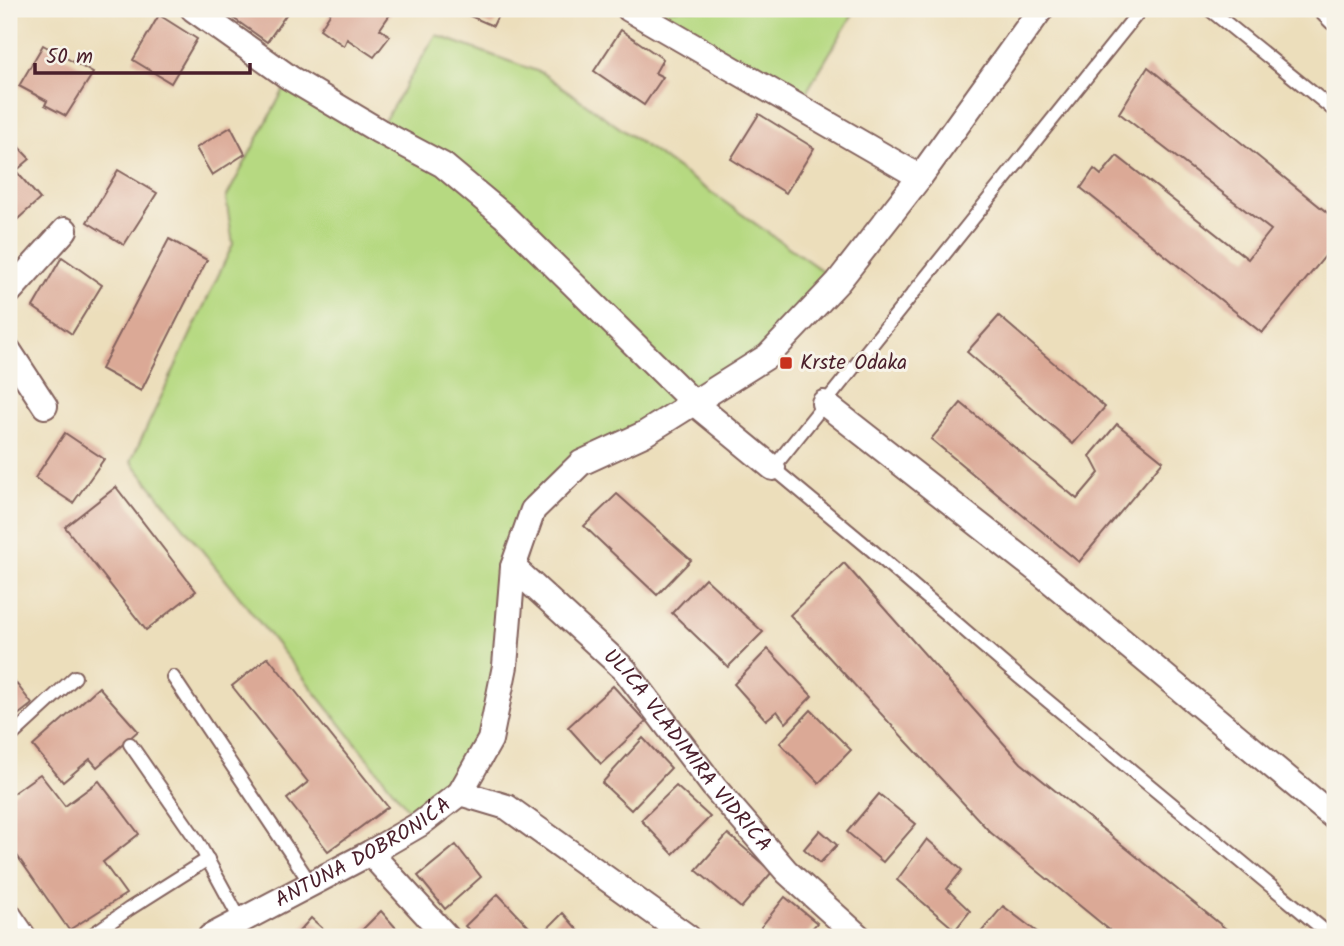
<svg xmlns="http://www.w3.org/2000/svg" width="1344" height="946" font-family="Kalam,sans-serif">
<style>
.green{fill:#b6d981;stroke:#807c56;stroke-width:2}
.building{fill:#dba996}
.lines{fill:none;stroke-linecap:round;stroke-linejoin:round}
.lane-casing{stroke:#83625d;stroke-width:16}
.street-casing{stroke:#83625d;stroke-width:28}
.lane{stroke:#fff;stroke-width:12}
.street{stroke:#fff;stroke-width:24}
.poi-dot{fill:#c8321e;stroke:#f7f3e8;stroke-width:2.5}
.labels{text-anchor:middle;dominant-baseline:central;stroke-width:6;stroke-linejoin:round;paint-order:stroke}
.poi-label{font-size:21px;fill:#4a1f2b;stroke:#f7f3e8;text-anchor:start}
.street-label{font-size:21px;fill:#4a1f2b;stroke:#f7f3e8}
</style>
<rect width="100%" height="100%" fill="#f7f3e8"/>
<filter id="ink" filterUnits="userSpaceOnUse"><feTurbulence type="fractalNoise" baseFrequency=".0143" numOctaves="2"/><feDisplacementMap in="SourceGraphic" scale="14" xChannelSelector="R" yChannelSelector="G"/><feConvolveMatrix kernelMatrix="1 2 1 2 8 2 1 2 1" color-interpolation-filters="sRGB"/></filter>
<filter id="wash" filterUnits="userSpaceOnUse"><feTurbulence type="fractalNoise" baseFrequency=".00686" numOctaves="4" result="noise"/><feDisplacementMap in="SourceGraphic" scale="28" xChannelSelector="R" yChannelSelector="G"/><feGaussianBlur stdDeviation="1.57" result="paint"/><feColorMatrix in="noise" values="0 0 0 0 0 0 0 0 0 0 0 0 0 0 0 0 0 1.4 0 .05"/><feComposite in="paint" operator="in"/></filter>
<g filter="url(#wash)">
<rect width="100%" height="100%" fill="#ecdebb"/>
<g class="green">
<path d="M644,9H856L798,106Z"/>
<path d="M436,35L542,73L838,282L768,356L644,434L533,510L490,740L420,824L131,461L233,244L226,198L290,78L378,131Z"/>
</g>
<g id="blocks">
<g class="building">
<path d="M229,9H290L267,42L226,13Z"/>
<path d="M333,9L393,10L380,29L390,36L374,57L347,39L344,46L320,29Z"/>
<path d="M454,9H501L493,26Z"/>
<path d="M159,15L197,39L171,83L133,60Z"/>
<path d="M621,30L663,59L655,73L663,77L644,105L594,71Z"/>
<path d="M43,45L93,73L66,116L45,105L47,101L19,86Z"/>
<path d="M1148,67L1335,219V244L1262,333L1081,188L1094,169L1101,175L1117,156L1248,259L1271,230L1119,113Z"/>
<path d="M759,114L814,148L786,193L731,159Z"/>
<path d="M231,127L245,154L212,175L196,148Z"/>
<path d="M9,137L30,159L16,171L40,199L9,227Z"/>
<path d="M118,170L157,193L124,245L87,222Z"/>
<path d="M169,239L207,260L141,391L101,369Z"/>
<path d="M62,257L102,285L72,334L33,307Z"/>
<path d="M999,316L1105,407L1073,444L967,352Z"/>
<path d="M961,403L1077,499L1099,473L1090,456L1117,424L1163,461L1079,562L931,439Z"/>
<path d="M65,433L104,459L73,503L35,478Z"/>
<path d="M116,487L196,591L146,630L65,527Z"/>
<path d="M617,494L691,560L657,595L584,526Z"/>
<path d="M844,563L1021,763L1236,937H1118L990,832L790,615Z"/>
<path d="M705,578L763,632L728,667L672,613Z"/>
<path d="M768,649L812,696L786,723L777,711L766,720L734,684Z"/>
<path d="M268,657L388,807L328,851L287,799L308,782L232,686Z"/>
<path d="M9,674L32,704L9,722Z"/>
<path d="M613,686L646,722L601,764L568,727Z"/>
<path d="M99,687L138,731L97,767L90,759L63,782L33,746Z"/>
<path d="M811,710L851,750L819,783L780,743Z"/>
<path d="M643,738L671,768L631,810L602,783Z"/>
<path d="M40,774L65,806L99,781L139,834L103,862L126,894L69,930L9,844V796Z"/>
<path d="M676,786L710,817L673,854L641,820Z"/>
<path d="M879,794L916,824L883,862L847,832Z"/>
<path d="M820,830L837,845L820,863L804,849Z"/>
<path d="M728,834L772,872L741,908L696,870Z"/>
<path d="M927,839L962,870L947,889L970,911L955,930L897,880Z"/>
<path d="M456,845L481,877L445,909L418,876Z"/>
<path d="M498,894L532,930L525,937H476L465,926Z"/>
<path d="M785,897L817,923L805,937H773L761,927Z"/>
<path d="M1003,906L1041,935L1039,937H977Z"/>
<path d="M381,911L404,937H355Z"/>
<path d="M563,913L584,937H551L546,930Z"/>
<path d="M311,918L332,937H294Z"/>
</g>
</g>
</g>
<g filter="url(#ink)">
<use href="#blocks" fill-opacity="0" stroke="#83625d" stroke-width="2"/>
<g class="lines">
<defs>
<g id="lane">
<path d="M1141,9L773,468L874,552L1019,677L1325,931"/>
<path d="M1209,9L1335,111"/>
<path d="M173,677L311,884"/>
<path d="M9,738L75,677"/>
<path d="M130,744L198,842L241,921"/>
<path d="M9,905L31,937"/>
<path d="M89,937L129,909L208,859"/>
</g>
<g id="street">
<path d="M193,9L290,78L379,131L443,165L504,216L694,403L773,468"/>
<path d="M629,9L920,177"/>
<path d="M1326,9L1335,18"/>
<path d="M9,292L65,230"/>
<path d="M9,351L45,406"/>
<path d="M824,403L1042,574L1335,818"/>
<path id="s1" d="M513,567L625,670L714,787L787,872L859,937"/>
<path d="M460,793L507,807L688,937"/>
<path d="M370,853L447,937"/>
<path id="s2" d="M210,937L370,853L420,824L460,793L490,740L505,666L513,567L533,510L581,463L644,434L768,356L838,282L920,177L1041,9"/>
</g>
</defs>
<use href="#lane" class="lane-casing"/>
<use href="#street" class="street-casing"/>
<use href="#lane" class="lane"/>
<use href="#street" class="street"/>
</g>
</g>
<rect class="poi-dot" x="779" y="356" width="14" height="14" rx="3.5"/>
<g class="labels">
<g class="poi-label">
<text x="800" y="363">Krste Odaka</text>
</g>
<g class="street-label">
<text stroke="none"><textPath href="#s1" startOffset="254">ULICA VLADIMIRA VIDRIĆA</textPath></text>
<text stroke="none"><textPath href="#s2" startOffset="175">ANTUNA DOBRONIĆA</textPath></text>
</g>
</g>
<rect width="1344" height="946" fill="none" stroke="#f7f3e8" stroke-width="35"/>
<path d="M35 63v10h215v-10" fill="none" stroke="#4a1f2b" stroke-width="3.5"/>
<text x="46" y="63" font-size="21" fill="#4a1f2b" stroke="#f7f3e8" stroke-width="5" paint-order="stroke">50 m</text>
</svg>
